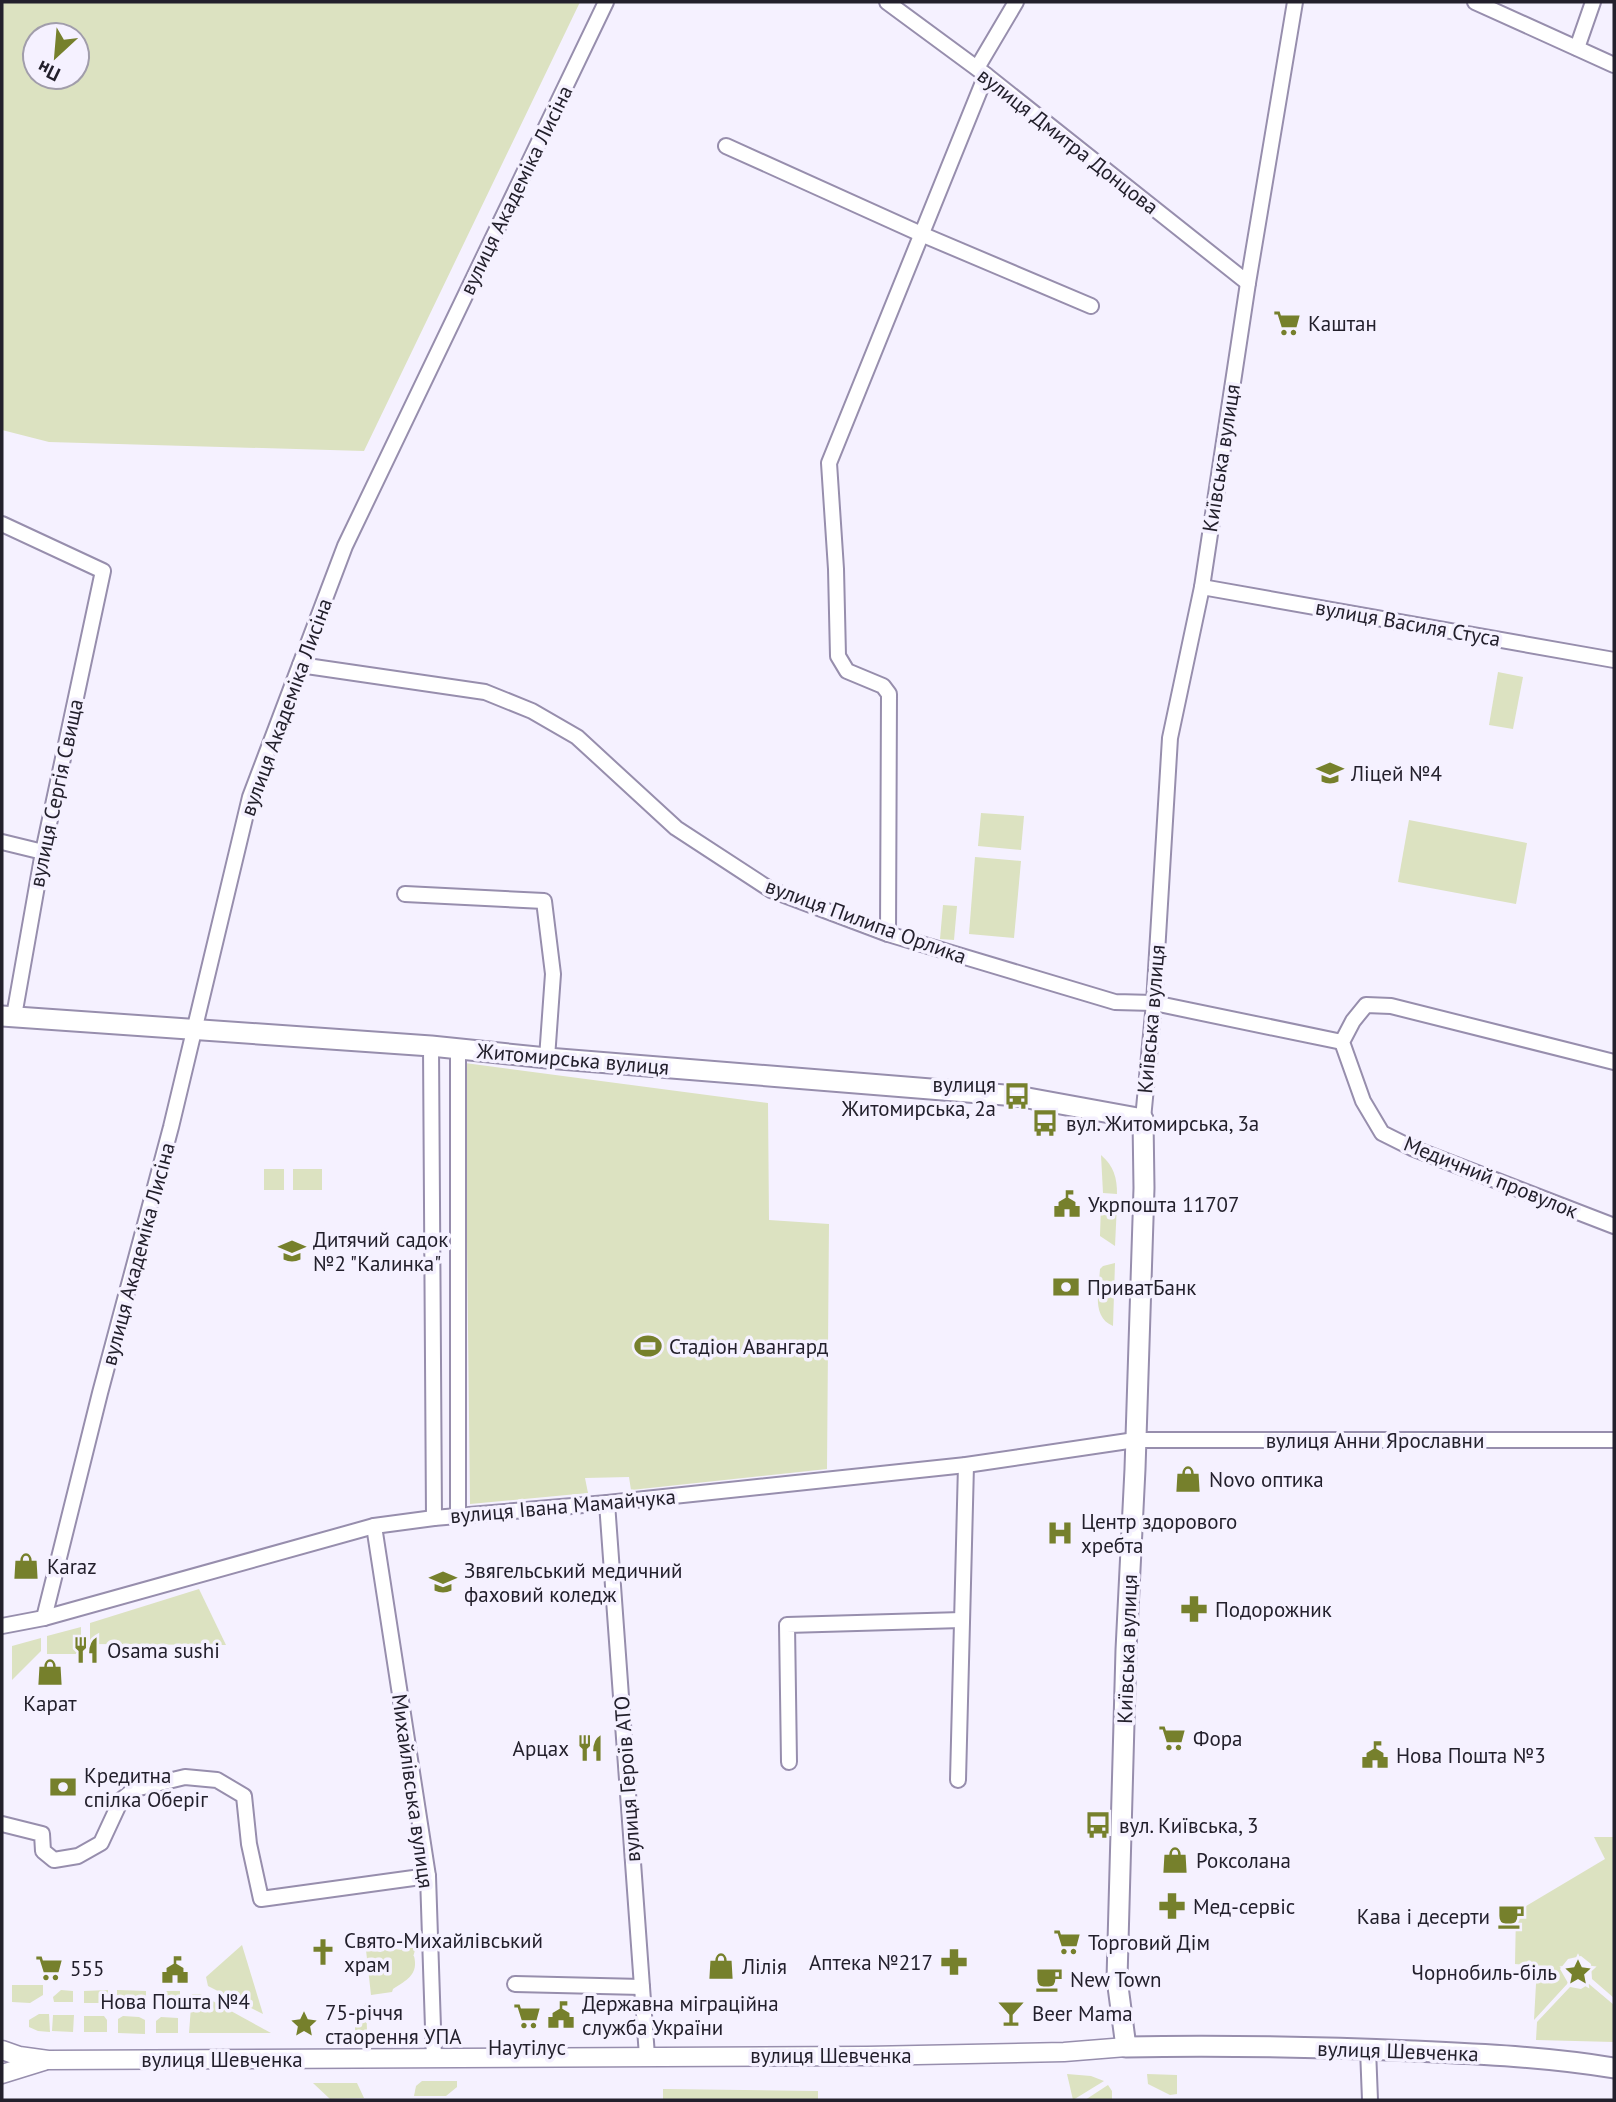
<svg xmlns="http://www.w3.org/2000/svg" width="1616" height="2102" font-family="'PT Sans',sans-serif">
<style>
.green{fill:#dce2c1;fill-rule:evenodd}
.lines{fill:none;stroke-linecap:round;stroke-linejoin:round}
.minor-casing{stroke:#978ead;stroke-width:18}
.tertiary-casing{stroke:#978ead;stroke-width:21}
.secondary-casing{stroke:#978ead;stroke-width:23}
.minor{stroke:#fff;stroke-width:14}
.tertiary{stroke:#fff;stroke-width:18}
.secondary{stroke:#fff;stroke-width:19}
.labels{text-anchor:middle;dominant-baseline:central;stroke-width:7;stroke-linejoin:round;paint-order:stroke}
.street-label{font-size:21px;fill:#23202c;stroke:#f5f1ff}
.poi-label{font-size:21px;fill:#23202c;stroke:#f5f1ff;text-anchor:start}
</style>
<rect width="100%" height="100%" fill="#f5f1ff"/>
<g class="green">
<path d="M2,2H580L364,451L49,442L2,430ZM35,35H77V77H35Z"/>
<path d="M1498,672L1523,677L1513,729L1489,725Z"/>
<path d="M981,813L1024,816L1021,850L978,846Z"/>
<path d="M1409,820L1527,843L1516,904L1398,882Z"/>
<path d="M975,857L1021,861L1014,938L969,934Z"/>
<path d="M943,905L957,906L954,940L940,939Z"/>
<path d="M465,1063L768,1103L769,1220L829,1224L827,1469L631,1490L629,1477L585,1478L588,1493L470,1504Z"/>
<path d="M1101,1155C1114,1166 1117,1178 1117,1194L1103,1193Z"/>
<rect x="264" y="1169" width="20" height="21"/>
<rect x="293" y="1169" width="29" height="21"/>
<path d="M1101,1203L1117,1204L1115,1246L1100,1236Z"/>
<path d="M1115,1263L1113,1326C1091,1317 1099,1289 1100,1269L1103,1266Z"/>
<path d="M199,1589L226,1645L90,1644V1623Z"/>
<path d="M81,1627V1654H47V1636Z"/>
<path d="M41,1638V1651L12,1680V1646Z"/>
<path d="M1594,1837H1614V1998L1592,1979L1591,1964L1581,1956L1568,1959L1560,1969L1568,1983L1534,2020L1537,1966L1515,1964L1516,1912L1605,1859Z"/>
<path d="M411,1942L415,1950C412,1962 414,1950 415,1962C416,1977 403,1982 393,1989L392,1992L371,1995L366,1950L381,1952L384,1947L401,1950Z"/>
<path d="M242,1945L263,2014L208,1986L206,1977Z"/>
<path d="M1589,1984L1614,2005V2042L1536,2040L1537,2022L1570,1987L1581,1989Z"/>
<path d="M12,1985H43V1995L30,2003L12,2002Z"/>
<path d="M61,1990L73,1991V2002H54L53,1997Z"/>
<path d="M108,1990V1999L103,2003H84V1991Z"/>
<path d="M117,1990L146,1991V1998L141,2002H120L117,1998Z"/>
<path d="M156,1991H180V2004H161L156,1998Z"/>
<path d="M192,1994H200L271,2033H189Z"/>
<path d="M366,2003L367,2031L355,2032V2024Z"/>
<path d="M39,2014H49L50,2032L38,2031L29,2027V2020Z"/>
<path d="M53,2015H74L73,2032L52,2031Z"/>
<path d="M84,2016H104L107,2020V2032H84Z"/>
<path d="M123,2016L139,2017L145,2020V2034L118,2033V2019Z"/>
<path d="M161,2017L178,2018V2033H156V2021Z"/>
<path d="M1067,2074L1091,2076L1104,2081L1073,2100Z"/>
<path d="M1147,2074L1177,2075V2094L1170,2095L1148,2084Z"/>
<path d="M422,2081H457V2087L446,2096H414L416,2086Z"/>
<path d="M313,2083H357L364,2098L330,2099Z"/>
<path d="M1108,2085L1112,2091V2100H1085Z"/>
<path d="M663,2089L818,2091V2100H663Z"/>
</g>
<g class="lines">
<defs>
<g id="minor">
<path d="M887,2L986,75L1248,283"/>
<path d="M1475,2L1614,65"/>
<path d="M1577,48L1593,2"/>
<path d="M977,68L1016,2"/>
<path d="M726,146L921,234L1091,306"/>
<path d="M2,524L103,571L43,852L14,1016"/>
<path d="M1202,587L1614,660"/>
<path d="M300,665L485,692L532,711L577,737L676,828L771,890L888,934L1115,1002L1154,1003L1342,1042"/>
<path d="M2,842L43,852"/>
<path d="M405,894L544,901L553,974L547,1058"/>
<path d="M888,934L889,694L883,686L847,671L838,656L836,569L829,463L986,75"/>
<path d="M431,1046L434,1518"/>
<path d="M1614,1062L1391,1006L1366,1005L1353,1021L1342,1042L1363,1101L1382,1133L1412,1148L1614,1226"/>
<path d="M1143,1119L1154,1003L1170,738L1202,587L1248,283L1295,2"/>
<path d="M607,1503L647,2056"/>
<path d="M458,1516V1049"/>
<path d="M374,1526L428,1876L434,2058"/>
<path d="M44,1618L100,1393L171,1127L250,797L345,546L606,2"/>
<path d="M2,1626L44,1618L374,1526L434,1518L607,1503L966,1465L1135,1440H1614"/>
<path d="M789,1762L787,1625L962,1620"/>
<path d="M958,1780L966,1465"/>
<path d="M2,1824L42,1834L43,1851L54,1860L78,1856L101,1843L121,1800L135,1789L185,1777L217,1780L244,1796L249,1844L261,1899L428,1876"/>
<path d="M515,1984L642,1987"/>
<path d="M1368,2049L1370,2100"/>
</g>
<g id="tertiary">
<path d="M2,2050L19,2056L48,2060L867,2056L1064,2052L1126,2047"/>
<path d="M2,2074L44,2061"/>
</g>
<path id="secondary" d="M2,1016L431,1046L547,1058L1017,1096L1143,1119L1144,1188L1135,1469L1126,1650L1117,1979L1126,2047C1222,2045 1317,2047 1413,2051C1480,2054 1548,2057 1614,2068"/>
</defs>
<use href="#minor" class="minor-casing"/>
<use href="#tertiary" class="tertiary-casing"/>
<use href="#secondary" class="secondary-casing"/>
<use href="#minor" class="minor"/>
<use href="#tertiary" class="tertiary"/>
<use href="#secondary" class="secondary"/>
</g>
<defs>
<symbol id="supermarket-bare" viewBox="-9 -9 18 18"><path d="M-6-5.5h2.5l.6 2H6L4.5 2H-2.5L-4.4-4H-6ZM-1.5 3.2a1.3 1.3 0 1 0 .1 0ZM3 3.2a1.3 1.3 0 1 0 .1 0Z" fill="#76802c" stroke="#f5f1ff" stroke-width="2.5" paint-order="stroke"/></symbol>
<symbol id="school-bare" viewBox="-9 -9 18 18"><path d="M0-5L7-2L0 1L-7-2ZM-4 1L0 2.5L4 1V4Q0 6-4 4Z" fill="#76802c" stroke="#f5f1ff" stroke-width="2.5" paint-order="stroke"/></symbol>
<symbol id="bus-bare" viewBox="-9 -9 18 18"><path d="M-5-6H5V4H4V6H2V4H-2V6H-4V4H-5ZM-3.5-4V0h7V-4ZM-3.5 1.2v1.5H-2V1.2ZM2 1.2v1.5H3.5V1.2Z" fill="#76802c" stroke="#f5f1ff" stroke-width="2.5" paint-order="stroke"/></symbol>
<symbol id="civic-bare" viewBox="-9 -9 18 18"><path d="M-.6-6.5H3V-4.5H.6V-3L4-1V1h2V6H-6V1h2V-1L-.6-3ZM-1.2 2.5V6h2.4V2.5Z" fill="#76802c" stroke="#f5f1ff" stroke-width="2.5" paint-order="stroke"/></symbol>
<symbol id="bank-bare" viewBox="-9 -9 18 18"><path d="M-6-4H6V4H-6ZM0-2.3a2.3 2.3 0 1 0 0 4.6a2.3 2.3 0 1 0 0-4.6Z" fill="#76802c" stroke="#f5f1ff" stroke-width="2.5" paint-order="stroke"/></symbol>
<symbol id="stadium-bare" viewBox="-9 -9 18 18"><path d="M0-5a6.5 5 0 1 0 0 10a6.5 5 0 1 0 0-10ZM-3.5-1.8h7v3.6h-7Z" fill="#76802c" stroke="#f5f1ff" stroke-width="2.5" paint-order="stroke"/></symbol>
<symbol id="shop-bare" viewBox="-9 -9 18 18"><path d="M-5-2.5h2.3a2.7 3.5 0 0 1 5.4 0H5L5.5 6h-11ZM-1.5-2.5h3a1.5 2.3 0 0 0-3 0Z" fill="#76802c" stroke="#f5f1ff" stroke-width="2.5" paint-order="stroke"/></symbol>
<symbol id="hospital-bare" viewBox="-9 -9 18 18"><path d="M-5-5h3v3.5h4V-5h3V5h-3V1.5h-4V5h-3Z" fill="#76802c" stroke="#f5f1ff" stroke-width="2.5" paint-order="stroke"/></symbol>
<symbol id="university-bare" viewBox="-9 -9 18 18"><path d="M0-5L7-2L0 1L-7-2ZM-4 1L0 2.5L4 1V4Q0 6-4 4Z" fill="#76802c" stroke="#f5f1ff" stroke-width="2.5" paint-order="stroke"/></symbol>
<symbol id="pharmacy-bare" viewBox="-9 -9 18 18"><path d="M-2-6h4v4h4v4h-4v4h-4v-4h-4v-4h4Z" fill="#76802c" stroke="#f5f1ff" stroke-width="2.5" paint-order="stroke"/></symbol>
<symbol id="restaurant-bare" viewBox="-9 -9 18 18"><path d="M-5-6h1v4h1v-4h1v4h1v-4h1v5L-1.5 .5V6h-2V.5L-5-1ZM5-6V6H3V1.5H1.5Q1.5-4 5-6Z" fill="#76802c" stroke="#f5f1ff" stroke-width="2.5" paint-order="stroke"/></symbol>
<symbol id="cafe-bare" viewBox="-9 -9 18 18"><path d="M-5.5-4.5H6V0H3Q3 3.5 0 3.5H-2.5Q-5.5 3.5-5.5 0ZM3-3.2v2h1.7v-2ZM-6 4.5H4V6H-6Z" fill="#76802c" stroke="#f5f1ff" stroke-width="2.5" paint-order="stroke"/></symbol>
<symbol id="church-bare" viewBox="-9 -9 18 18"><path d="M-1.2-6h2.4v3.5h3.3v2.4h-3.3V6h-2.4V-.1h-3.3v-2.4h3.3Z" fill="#76802c" stroke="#f5f1ff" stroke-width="2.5" paint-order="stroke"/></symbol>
<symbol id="sight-bare" viewBox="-9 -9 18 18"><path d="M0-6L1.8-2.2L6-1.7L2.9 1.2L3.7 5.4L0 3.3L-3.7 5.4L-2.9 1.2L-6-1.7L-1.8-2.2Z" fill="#76802c" stroke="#f5f1ff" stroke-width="2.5" paint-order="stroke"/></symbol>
<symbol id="bar-bare" viewBox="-9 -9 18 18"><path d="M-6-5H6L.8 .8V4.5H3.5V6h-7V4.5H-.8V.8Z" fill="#76802c" stroke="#f5f1ff" stroke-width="2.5" paint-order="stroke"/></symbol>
</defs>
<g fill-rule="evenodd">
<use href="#supermarket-bare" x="1268" y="304" width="38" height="38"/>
<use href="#school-bare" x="1311" y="754" width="38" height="38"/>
<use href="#bus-bare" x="998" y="1077" width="38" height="38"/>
<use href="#bus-bare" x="1026" y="1104" width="38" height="38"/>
<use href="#civic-bare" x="1048" y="1185" width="38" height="38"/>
<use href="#school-bare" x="273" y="1232" width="38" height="38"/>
<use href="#bank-bare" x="1047" y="1268" width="38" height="38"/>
<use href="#stadium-bare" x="629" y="1327" width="38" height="38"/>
<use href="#shop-bare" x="1169" y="1460" width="38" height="38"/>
<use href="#hospital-bare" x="1041" y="1514" width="38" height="38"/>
<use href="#shop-bare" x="7" y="1547" width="38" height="38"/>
<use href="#university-bare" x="424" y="1563" width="38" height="38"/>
<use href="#pharmacy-bare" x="1175" y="1590" width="38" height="38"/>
<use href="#restaurant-bare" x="67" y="1631" width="38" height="38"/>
<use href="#shop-bare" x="31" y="1653" width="38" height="38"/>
<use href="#supermarket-bare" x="1153" y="1719" width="38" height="38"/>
<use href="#restaurant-bare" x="571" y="1729" width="38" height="38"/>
<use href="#civic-bare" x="1356" y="1736" width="38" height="38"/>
<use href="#bank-bare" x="44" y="1768" width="38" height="38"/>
<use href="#bus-bare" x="1079" y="1806" width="38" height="38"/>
<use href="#shop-bare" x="1156" y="1841" width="38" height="38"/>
<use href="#pharmacy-bare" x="1153" y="1887" width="38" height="38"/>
<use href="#cafe-bare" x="1492" y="1897" width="38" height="38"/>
<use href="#supermarket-bare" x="1048" y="1923" width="38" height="38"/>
<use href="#church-bare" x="304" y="1933" width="38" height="38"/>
<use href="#pharmacy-bare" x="935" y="1943" width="38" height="38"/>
<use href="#shop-bare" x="702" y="1947" width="38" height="38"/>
<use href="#supermarket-bare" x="30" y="1949" width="38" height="38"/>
<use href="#civic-bare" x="156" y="1951" width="38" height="38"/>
<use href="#sight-bare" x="1559" y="1953" width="38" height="38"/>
<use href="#cafe-bare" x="1030" y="1960" width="38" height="38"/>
<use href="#bar-bare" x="992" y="1994" width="38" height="38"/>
<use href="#civic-bare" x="542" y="1996" width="38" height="38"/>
<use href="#supermarket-bare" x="508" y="1997" width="38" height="38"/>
<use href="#sight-bare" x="285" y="2005" width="38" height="38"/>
</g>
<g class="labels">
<g class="street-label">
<text transform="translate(1068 141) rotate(38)">вулиця Дмитра Донцова</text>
<text transform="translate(516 190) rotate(-64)">вулиця Академіка Лисіна</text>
<text transform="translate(1221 458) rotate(-81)">Київська вулиця</text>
<text transform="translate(1408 623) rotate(10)">вулиця Василя Стуса</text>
<text transform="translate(286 707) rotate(-70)">вулиця Академіка Лисіна</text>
<text transform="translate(56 793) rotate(-78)">вулиця Сергія Свища</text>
<text transform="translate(866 921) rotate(20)">вулиця Пилипа Орлика</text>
<text transform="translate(1151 1019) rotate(-85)">Київська вулиця</text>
<text transform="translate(573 1059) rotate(5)">Житомирська вулиця</text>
<text transform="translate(1491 1177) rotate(22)">Медичний провулок</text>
<text transform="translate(138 1254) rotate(-75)">вулиця Академіка Лисіна</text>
<text x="1375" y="1440">вулиця Анни Ярославни</text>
<text transform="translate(563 1506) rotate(-5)">вулиця Івана Мамайчука</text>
<text transform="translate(1127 1649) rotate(-88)">Київська вулиця</text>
<text transform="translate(627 1779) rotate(-94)">вулиця Героїв АТО</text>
<text transform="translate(413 1791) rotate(82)">Михайлівська вулиця</text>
<text transform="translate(1398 2051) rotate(2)">вулиця Шевченка</text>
<text x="831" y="2055">вулиця Шевченка</text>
<text x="222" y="2059">вулиця Шевченка</text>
</g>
<g class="poi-label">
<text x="1308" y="323">Каштан</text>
<text x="1351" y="773">Ліцей №4</text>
<text x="996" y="1084" text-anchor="end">вулиця<tspan x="996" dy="24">Житомирська, 2а</tspan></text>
<text x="1066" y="1123">вул. Житомирська, 3а</text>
<text x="1088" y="1204">Укрпошта 11707</text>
<text x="313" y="1239">Дитячий садок<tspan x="313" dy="24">№2 "Калинка"</tspan></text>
<text x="1087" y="1287">ПриватБанк</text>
<text x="669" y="1346">Стадіон Авангард</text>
<text x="1209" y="1479">Novo оптика</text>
<text x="1081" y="1521">Центр здорового<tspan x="1081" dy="24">хребта</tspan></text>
<text x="47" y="1566">Karaz</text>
<text x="464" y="1570">Звягельський медичний<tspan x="464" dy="24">фаховий коледж</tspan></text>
<text x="1215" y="1609">Подорожник</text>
<text x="107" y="1650">Osama sushi</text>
<text x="50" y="1703" text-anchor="middle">Карат</text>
<text x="1193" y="1738">Фора</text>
<text x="569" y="1748" text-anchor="end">Арцах</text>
<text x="1396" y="1755">Нова Пошта №3</text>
<text x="84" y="1775">Кредитна<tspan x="84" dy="24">спілка Оберіг</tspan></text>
<text x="1119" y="1825">вул. Київська, 3</text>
<text x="1196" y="1860">Роксолана</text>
<text x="1193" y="1906">Мед-сервіс</text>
<text x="1490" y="1916" text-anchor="end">Кава і десерти</text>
<text x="344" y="1940">Свято-Михайлiвський<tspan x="344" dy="24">храм</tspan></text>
<text x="1088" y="1942">Торговий Дім</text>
<text x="933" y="1962" text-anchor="end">Аптека №217</text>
<text x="742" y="1966">Лілія</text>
<text x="70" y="1968">555</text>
<text x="1557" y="1972" text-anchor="end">Чорнобиль-біль</text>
<text x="1070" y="1979">New Town</text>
<text x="175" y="2001" text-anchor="middle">Нова Пошта №4</text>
<text x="582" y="2003">Державна міграційна<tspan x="582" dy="24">служба України</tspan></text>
<text x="325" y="2012">75-річчя<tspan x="325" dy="24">стаорення УПА</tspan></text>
<text x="1032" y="2013">Beer Mama</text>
<text x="527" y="2047" text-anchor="middle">Наутілус</text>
</g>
</g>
<rect width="1616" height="2102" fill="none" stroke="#23202c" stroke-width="7"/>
<g transform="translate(56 56) rotate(206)"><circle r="33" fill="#f5f1ff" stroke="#a19dab" stroke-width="2"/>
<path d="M0-5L12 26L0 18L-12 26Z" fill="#76802c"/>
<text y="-10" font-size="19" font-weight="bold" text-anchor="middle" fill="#23202c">Пн</text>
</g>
</svg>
